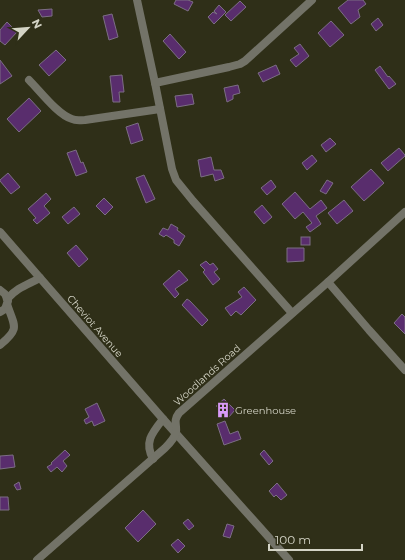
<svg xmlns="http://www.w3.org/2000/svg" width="405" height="560" font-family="Montserrat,sans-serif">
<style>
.building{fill:#592d6d;stroke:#7c6e84}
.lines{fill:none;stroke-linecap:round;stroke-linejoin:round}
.minor{stroke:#737368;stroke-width:8}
.labels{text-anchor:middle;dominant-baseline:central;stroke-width:3;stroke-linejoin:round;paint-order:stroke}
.street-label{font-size:10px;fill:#d4d4c6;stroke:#2f2f18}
.poi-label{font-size:10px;fill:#d4d4c6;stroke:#2f2f18;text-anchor:start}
</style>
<rect width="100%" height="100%" fill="#2f2f18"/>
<g class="building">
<path d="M176,0H188L193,2L188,11L174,4Z"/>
<path d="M348,0H363L366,4L358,10L360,17L351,24L338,8Z"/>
<path d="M240,1L246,7L231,21L225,15Z"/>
<path d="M219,5L226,12L214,24L208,17L213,12L217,14L214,11Z"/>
<path d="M52,9V16L42,17L38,10Z"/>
<path d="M112,14L118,37L109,40L103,16Z"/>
<path d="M378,18L383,25L376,31L371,24Z"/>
<path d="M331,21L344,35L330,47L318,33Z"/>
<path d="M7,22L17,32L5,45L0,41V30Z"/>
<path d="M170,34L186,52L179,59L163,41Z"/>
<path d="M300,44L309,56L296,67L290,60L299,54L294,48Z"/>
<path d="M56,50L66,60L49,76L39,65Z"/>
<path d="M0,60L12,76L0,84Z"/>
<path d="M276,65L280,74L263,82L258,73Z"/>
<path d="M380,66L388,77L389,76L396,84L389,89L375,70Z"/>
<path d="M122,75L124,92H119L120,102H113L110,76Z"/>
<path d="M238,85L240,93L233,95V99L227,102L224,88Z"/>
<path d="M192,94L194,104L177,107L175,96Z"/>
<path d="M29,98L41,111L19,132L7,119Z"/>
<path d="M138,123L143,140L131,144L126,127Z"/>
<path d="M330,138L336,144L326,152L321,145Z"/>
<path d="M399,148L405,155V156L388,171L381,163Z"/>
<path d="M76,150L81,163L83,162L87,172L76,176L67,153Z"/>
<path d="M312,155L317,161L307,170L302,163Z"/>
<path d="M211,157L214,170H221L224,178L215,181L213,174L201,177L198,160Z"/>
<path d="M371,169L384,183L364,201L351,187Z"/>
<path d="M8,173L20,187L11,194L0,181V180Z"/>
<path d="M144,175L155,199L146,203L136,178Z"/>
<path d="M271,180L276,187L267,195L261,188Z"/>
<path d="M327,180L333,183L326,194L320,191Z"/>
<path d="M295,192L310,209L321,200L327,208L316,216L321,224L310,232L306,227L312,223L303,212L295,219L282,204Z"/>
<path d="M46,193L51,199L44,206L50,213L37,224L33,220L36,218L28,209Z"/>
<path d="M104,198L113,207L105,215L96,206Z"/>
<path d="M344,200L353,211L337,224L328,213Z"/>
<path d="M262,205L272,217L264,224L254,212Z"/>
<path d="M74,207L80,214L68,224L62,217Z"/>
<path d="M171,224L178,228L177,230L185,236L179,246L174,243V240L166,235L164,237L159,234L163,228L168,230Z"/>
<rect x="301" y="237" width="9" height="8"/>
<path d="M76,245L88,259L79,267L67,253Z"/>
<path d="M287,248H304V261L287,262Z"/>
<path d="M206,261L210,265L213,263L218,269L214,272L220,279L213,285L203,272L205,270L200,265Z"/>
<path d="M179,270L188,280L175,289L179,294L175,298L163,284Z"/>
<path d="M244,287L256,300L241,315L236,311L231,316L225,308L242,297L238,292Z"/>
<path d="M187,299L190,301L208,320L202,326L182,305Z"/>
<path d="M402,314L405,317V334L394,323Z"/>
<path d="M224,399L235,410L228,418L216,406Z"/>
<path d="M97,403L105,421L94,426L92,421L86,424L84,420L89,417L85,409Z"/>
<path d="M225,421L230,434L238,431L241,439L224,445L217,424Z"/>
<path d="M65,450L70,455L63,461L67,466L62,472L57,467L51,472L47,467L52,464L51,463Z"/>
<path d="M264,450L273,461L269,465L260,454Z"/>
<path d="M13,455L15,467L0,469V456Z"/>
<path d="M19,482L21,489L17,490L14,485Z"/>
<path d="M277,483L287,495L281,500L276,495L274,497L269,491Z"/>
<path d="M0,497H8L9,510H0Z"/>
<path d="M143,510L156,524L138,542L125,528Z"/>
<path d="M188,519L194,526L189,530L183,523Z"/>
<path d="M227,524L234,526L230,538L223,536Z"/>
<path d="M178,539L185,546L178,553L171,545Z"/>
</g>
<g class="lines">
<g class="minor">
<path d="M137,0L155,83L172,169L176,180L193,201L292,313"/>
<path d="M29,80C40,91 58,115 72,119C76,121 80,120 85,120L160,109"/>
<path d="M155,83L229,67L240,64L245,61L312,0"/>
<path d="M0,232L163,419L289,560"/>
<path d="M328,282L369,330L405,370"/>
<path d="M0,290L5,294L8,301L5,309L0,312"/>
<path d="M7,299C18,287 27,285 40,278"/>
<path d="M0,345C21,328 14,326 7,304"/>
<path d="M153,459C144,442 152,433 163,419"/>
<path d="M37,560L165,448C169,444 175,438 176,432C177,424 173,421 179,413L328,282L405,212"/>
</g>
</g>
<defs>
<symbol id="building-bare" viewBox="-9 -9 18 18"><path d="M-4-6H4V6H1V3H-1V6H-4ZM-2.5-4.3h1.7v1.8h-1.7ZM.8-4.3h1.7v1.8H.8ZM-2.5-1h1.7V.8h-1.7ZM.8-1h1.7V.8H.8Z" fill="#d89af8" stroke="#2f2f18" stroke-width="2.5" paint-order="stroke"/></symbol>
</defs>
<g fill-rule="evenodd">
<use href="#building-bare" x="212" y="399" width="22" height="22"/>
</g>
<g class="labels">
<g class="street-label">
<text transform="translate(95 326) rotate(49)">Cheviot Avenue</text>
<text transform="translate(207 375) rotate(-42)">Woodlands Road</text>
</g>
<g class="poi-label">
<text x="235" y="410">Greenhouse</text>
</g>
</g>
<g transform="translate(28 28) rotate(64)" stroke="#2f2f18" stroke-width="3" paint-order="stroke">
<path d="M0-3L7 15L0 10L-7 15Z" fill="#d4d4c6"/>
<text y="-6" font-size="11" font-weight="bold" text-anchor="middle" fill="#d4d4c6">N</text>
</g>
<path d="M269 544v6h93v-6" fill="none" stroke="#d4d4c6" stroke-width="2"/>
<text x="275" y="544" font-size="12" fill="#d4d4c6" stroke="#2f2f18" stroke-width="3" paint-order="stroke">100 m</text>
</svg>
